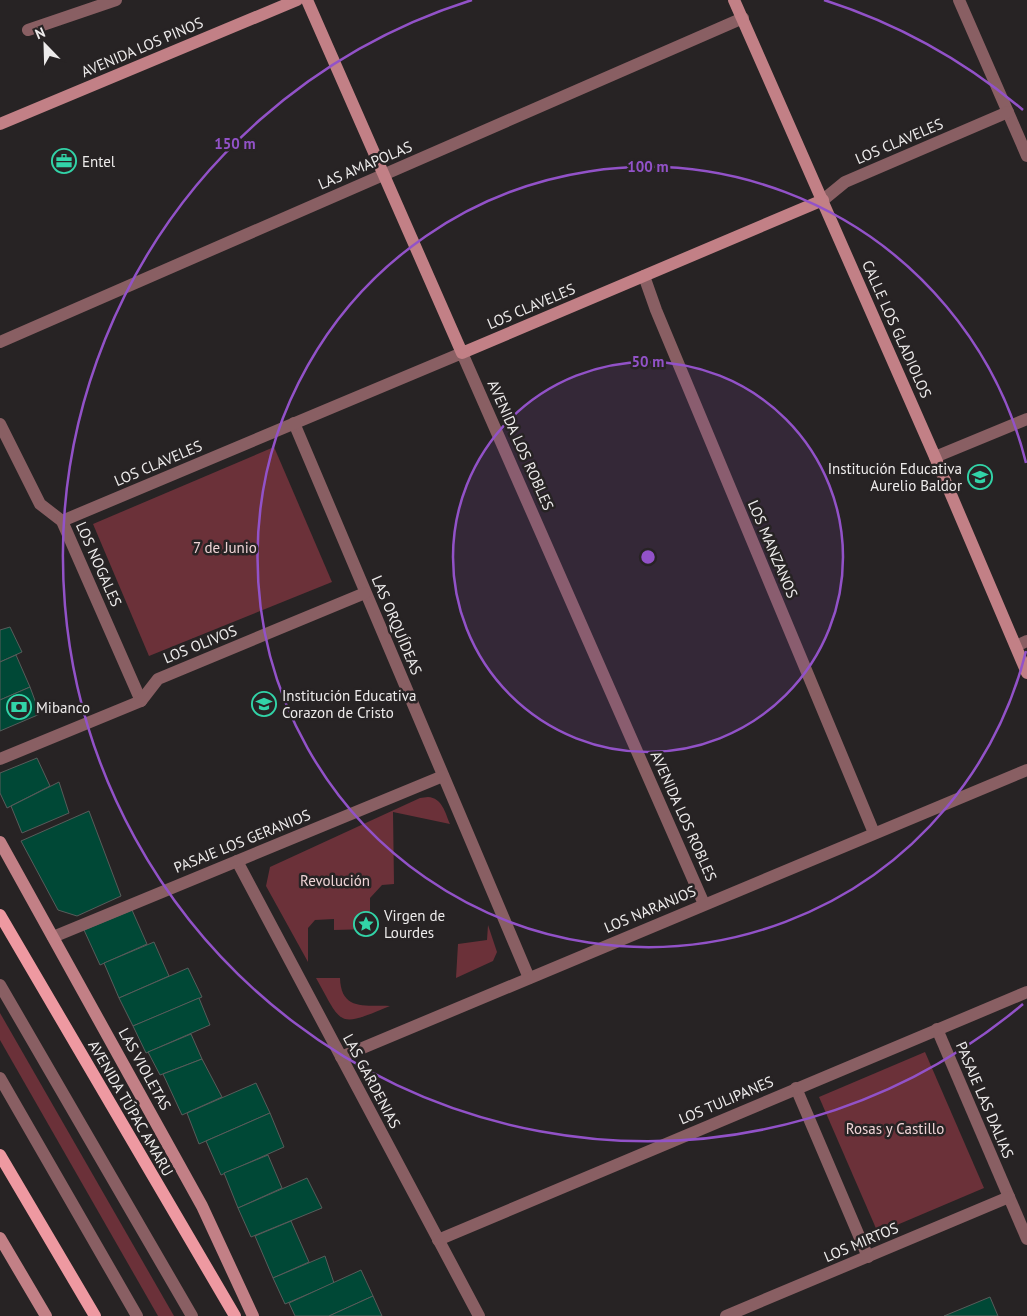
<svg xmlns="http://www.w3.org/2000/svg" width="1027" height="1316" font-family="'PT Sans',sans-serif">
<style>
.green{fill:#6b3139}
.building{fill:#004836;stroke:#585c5b}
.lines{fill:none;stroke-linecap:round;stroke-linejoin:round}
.lane{stroke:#895f63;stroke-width:12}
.street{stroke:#895f63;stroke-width:12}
.secondary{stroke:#c28086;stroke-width:12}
.primary{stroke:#ee99a1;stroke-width:12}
.ring{fill:none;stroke:#9252c8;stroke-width:2.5}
.labels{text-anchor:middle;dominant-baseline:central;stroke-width:5;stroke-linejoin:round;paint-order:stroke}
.street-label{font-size:15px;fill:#edebeb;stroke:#272324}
.poi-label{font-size:15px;fill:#edebeb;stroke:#272324;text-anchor:start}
.park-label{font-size:15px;fill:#efd4d6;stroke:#272324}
.centre{fill:#9252c8;stroke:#272324;stroke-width:2.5}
.ring-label{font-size:15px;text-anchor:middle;font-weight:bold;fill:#9252c8;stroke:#272324;stroke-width:5;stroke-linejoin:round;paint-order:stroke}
</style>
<rect width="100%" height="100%" fill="#272324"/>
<g class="green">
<path d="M274,447L332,582L149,656L93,524Z"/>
<path d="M428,797C442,798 445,812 450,824L393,812L394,884L382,885L370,898V929L334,930V919L315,920L308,928V962L266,886L270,867L420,798Z"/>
<path d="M488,925L497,952L493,961L456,978L458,944L487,940Z"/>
<path d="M316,978H340C341,1011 365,1005 390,1006C337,1028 343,1026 316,978Z"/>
<path d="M0,1013L174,1316H158L0,1040Z"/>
<path d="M925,1052L984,1188L878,1233L819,1097Z"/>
</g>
<g class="building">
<path d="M10,627L22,652L0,662V630Z"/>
<path d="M16,655L30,687L0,700V662Z"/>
<path d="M30,687L40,714L0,731V700Z"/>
<path d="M37,758L50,786L7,808L0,793V773Z"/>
<path d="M59,782L69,813L22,833L11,806Z"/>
<path d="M89,811L121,896L77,916L58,910L21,841Z"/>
<path d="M132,910L147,944L100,965L84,930Z"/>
<path d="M154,942L169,976L119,998L104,963Z"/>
<path d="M188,968L202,997L133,1026L119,998Z"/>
<path d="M199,998L210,1025L146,1053L133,1026Z"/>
<path d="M191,1034L202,1059L160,1075L148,1052Z"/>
<path d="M202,1059L222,1097L182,1115L163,1074Z"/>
<path d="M256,1083L270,1113L199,1144L187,1113Z"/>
<path d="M270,1113L284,1147L221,1175L206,1141Z"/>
<path d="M268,1155L282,1188L238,1208L224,1173Z"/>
<path d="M307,1178L322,1208L251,1237L238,1208Z"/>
<path d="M291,1221L309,1262L273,1278L255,1236Z"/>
<path d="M325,1256L334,1283L285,1304L273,1278Z"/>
<path d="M361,1270L373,1296L329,1316H295L289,1303Z"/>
<path d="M373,1296L382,1316H329Z"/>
<path d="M990,1297L998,1316H944Z"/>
</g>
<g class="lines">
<g class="lane">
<path d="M28,30L116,0"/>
<path d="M0,985L192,1316"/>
<path d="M0,1078L137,1316"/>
</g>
<g class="street">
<path d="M959,0L1027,156"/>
<path d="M823,200L845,182L1008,112"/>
<path d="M644,276L656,310L874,833"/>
<path d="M0,342L743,18"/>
<path d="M294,423L529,978"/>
<path d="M0,424L40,504L62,521L141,701"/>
<path d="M935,457L1027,419"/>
<path d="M62,521L462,353L704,904"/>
<path d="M1016,646L1027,641"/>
<path d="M0,759L141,701L158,679L365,593"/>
<path d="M237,861L479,1316"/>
<path d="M53,937L443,776"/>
<path d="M937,1029L1027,1239"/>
<path d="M341,1057L1027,770"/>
<path d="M796,1088L868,1257"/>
<path d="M438,1240L1027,992"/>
<path d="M726,1316L1009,1197"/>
</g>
<g class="secondary">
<path d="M307,0L462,353L823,200"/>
<path d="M734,0L935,457L1027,673"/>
<path d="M0,124L297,0"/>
<path d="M0,842L202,1206L253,1316"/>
<path d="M0,1238L46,1316"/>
</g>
<g class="primary">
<path d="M0,915L235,1316"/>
<path d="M0,1155L95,1316"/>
</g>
</g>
<circle cx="648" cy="557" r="195" fill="#9252c8" fill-opacity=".12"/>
<g class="ring">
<circle cx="648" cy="557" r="195"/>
<path d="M1026 651A390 390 0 1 1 1026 463"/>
<path d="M1023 1004A584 584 0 1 1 472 0M824 0A584 584 0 0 1 1023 110"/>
</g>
<defs>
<symbol id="office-ring" viewBox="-11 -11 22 22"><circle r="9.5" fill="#272324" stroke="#32d4a8" stroke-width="1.5"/><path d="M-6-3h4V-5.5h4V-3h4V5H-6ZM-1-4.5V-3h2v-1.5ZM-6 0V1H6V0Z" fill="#32d4a8"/></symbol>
<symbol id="school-ring" viewBox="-11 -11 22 22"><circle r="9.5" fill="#272324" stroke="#32d4a8" stroke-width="1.5"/><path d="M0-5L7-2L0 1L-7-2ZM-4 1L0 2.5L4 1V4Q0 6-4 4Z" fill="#32d4a8"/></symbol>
<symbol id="bank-ring" viewBox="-11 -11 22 22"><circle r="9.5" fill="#272324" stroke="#32d4a8" stroke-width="1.5"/><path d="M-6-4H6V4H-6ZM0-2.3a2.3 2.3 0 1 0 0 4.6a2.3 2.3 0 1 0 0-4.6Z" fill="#32d4a8"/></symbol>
<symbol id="sight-ring" viewBox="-11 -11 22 22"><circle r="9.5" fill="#272324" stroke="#32d4a8" stroke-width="1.5"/><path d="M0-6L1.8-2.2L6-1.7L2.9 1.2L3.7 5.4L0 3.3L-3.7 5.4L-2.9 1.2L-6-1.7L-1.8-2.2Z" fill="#32d4a8"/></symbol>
</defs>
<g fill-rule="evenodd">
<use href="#office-ring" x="50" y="147" width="28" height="28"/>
<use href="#school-ring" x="966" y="463" width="28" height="28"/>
<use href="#school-ring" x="250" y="690" width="28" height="28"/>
<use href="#bank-ring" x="5" y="693" width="28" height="28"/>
<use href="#sight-ring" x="352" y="910" width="28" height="28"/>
</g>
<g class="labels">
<g class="street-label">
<text transform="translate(142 47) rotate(-23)">AVENIDA LOS PINOS</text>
<text transform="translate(899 141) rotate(-23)">LOS CLAVELES</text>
<text transform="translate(365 165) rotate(-23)">LAS AMAPOLAS</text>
<text transform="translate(531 306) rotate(-23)">LOS CLAVELES</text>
<text transform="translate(897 329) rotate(66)">CALLE LOS GLADIOLOS</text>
<text transform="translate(521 445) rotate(66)">AVENIDA LOS ROBLES</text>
<text transform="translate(158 463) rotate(-23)">LOS CLAVELES</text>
<text transform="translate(773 549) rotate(67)">LOS MANZANOS</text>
<text transform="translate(99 564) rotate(66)">LOS NOGALES</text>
<text transform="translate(397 625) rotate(67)">LAS ORQUÍDEAS</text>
<text transform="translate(200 644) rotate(-22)">LOS OLIVOS</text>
<text transform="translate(684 816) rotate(66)">AVENIDA LOS ROBLES</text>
<text transform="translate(242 841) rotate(-22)">PASAJE LOS GERANIOS</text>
<text transform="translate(650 909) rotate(-23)">LOS NARANJOS</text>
<text transform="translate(145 1069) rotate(61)">LAS VIOLETAS</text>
<text transform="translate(372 1081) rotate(62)">LAS GARDENIAS</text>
<text transform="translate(726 1100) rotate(-23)">LOS TULIPANES</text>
<text transform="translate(985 1100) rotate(67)">PASAJE LAS DALIAS</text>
<text transform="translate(131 1108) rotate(60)">AVENIDA TÚPAC AMARU</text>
<text transform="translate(861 1242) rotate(-23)">LOS MIRTOS</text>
</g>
<g class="poi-label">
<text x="82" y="161">Entel</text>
<text x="962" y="468" text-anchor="end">Institución Educativa<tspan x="962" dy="17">Aurelio Baldor</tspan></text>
<text x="282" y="695">Institución Educativa<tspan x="282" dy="17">Corazon de Cristo</tspan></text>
<text x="36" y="707">Mibanco</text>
<text x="384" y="915">Virgen de<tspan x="384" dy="17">Lourdes</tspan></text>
</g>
<g class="park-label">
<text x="225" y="547">7 de Junio</text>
<text x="335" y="880">Revolución</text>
<text x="895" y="1128">Rosas y Castillo</text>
</g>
</g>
<circle cx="648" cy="557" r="8" class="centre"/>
<g class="ring-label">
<text x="235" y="149">150 m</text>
<text x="648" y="172">100 m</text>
<text x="648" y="367">50 m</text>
</g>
<g transform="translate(45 45) rotate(337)" stroke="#272324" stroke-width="4" paint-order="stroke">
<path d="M0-4L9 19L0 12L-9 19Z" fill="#edebeb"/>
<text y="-8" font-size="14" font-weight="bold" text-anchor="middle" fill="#edebeb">N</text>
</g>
</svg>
